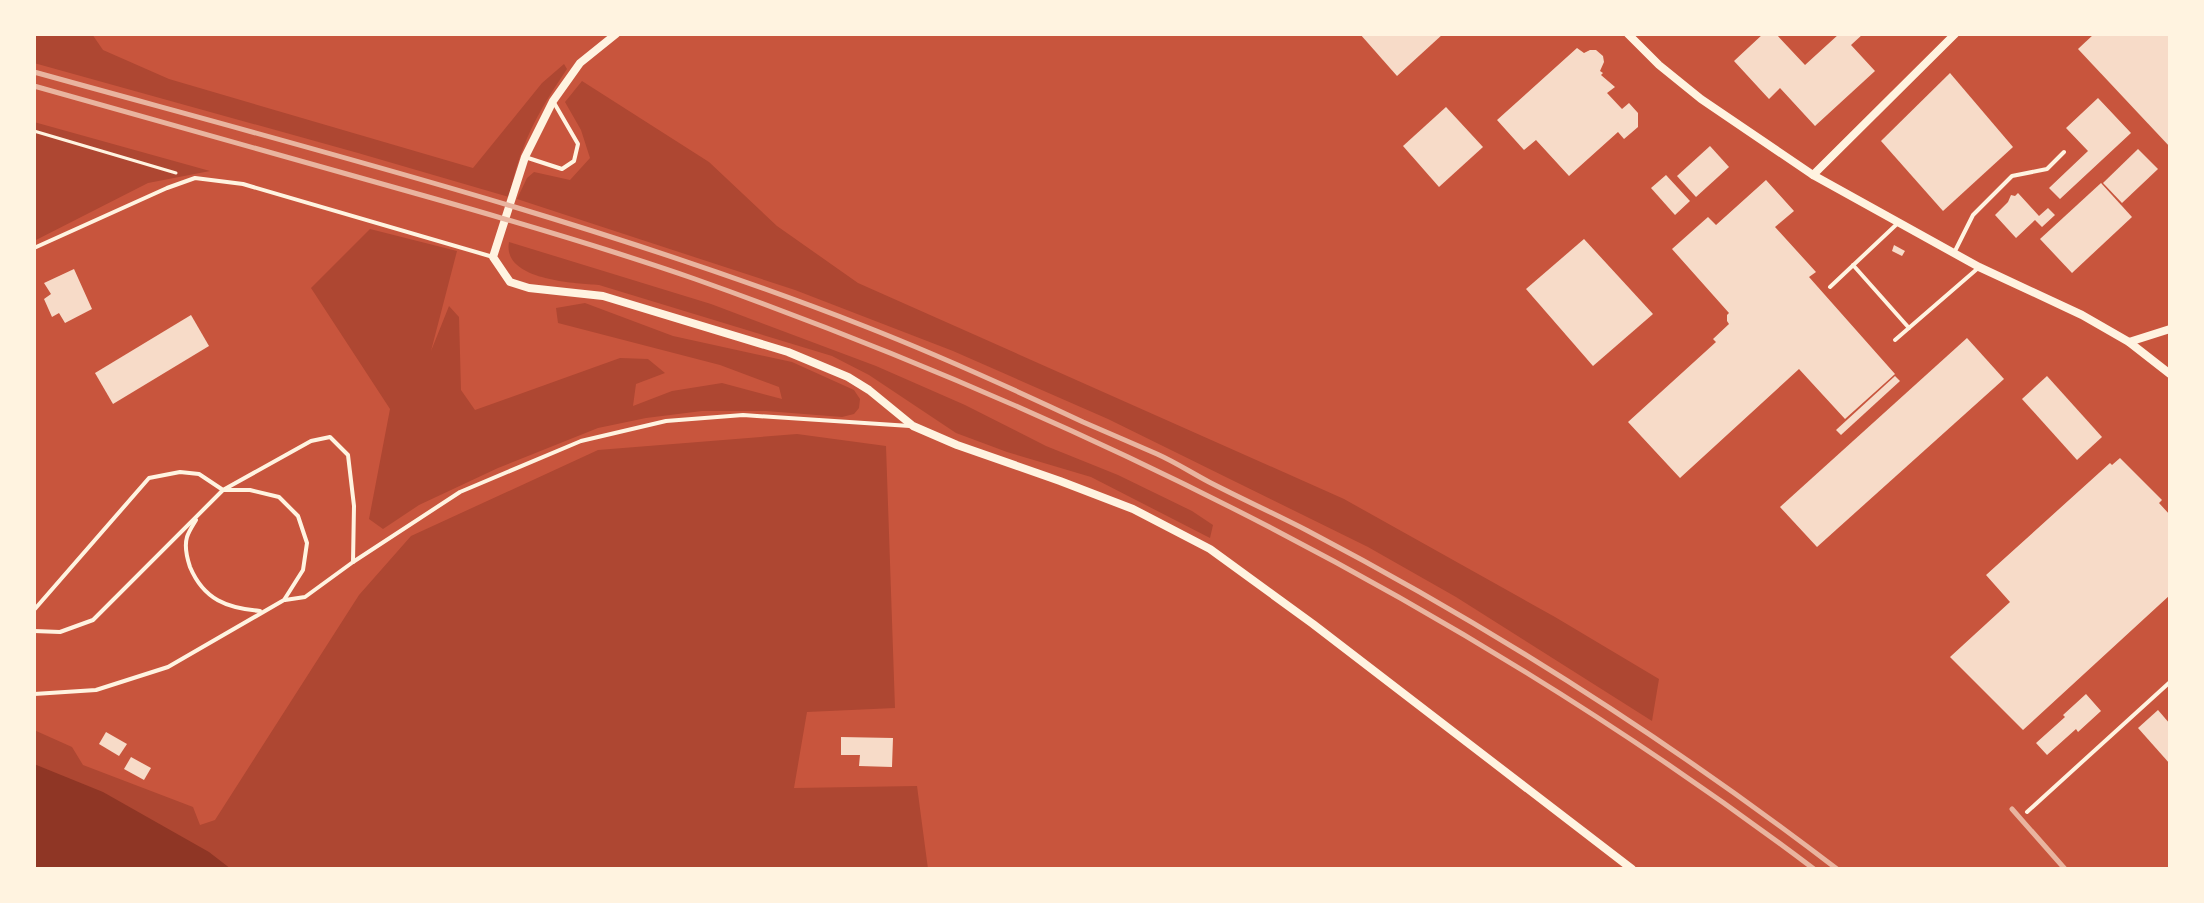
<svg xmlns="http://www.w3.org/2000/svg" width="2204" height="903" font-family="'Archivo Narrow',sans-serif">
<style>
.green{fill:#ae4732}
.water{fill:#8f3625}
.building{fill:#f7dbc8}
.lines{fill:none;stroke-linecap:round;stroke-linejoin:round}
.path{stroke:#fff3e0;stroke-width:3}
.service{stroke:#fff3e0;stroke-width:4}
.minor{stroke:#fff3e0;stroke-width:8}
.rail{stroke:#e9b49f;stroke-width:5}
</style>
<rect width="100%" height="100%" fill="#c8553d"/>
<g class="green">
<path d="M34,34H92L103,50L169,79L473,168L542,83L564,64L567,69C536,115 521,143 509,197L358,153L34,63Z"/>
<path d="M582,81L709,162L777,226L858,283L1344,499L1555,617L1659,679L1652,721L1456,597L1368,547L1108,419L953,351L795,290L517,199L527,178L534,172L570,180L590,158L581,130L565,102Z"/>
<path d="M34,122L210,171L148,183L34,241Z"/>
<path d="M370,229L457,251L431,351L449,306L459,317L461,390L475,410L620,358L648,359L665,373L636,384L633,406L672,391L722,383L782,399L779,387L720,365L558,323L556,308L585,303L673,336L792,362L854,390L860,399L859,408L854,414L842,417L766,411H702L646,418L598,428L498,468L419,505L383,529L369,519L390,409L311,288Z"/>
<path d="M509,242L711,304L876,366L965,405L1046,446L1118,475L1192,511L1213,525L1210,538L1091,477L1007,452L956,433L869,375L832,356L599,285C573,283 502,280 509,242Z"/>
<path d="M797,434L886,446L895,708L807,712L794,788L917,786L928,869H34V730L72,747L83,765L193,807L200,825L215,820L359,595L411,536L598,450Z"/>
</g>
<path class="water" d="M34,764L103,792L209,852L231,869H34Z"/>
<g class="building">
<path d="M1360,34H1443L1397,76Z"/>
<path d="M1763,34H1776L1805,65L1839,34H1863L1851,45L1875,71L1815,126L1780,88L1769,99L1734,61Z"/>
<path d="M2094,34H2170V147L2078,49Z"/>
<path d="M1577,48L1584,53L1590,50H1596L1603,56L1604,62L1600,71L1603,73L1601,75L1615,87L1607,93L1622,109L1629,103L1638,113V127L1624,139L1618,132L1569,176L1536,140L1524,150L1497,120Z"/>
<path d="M1950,73L2013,147L1943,211L1881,141Z"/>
<path d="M2098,98L2131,133L2060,199L2049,188L2088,151L2066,128Z"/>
<path d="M1446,107L1483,147L1439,187L1403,146Z"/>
<path d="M1710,146L1729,167L1696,197L1677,176Z"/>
<path d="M2138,149L2158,169L2122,203L2103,183Z"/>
<path d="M1666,175L1690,201L1675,215L1651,188Z"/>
<path d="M1766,180L1794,211L1775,227L1816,272L1809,277L1895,374L1845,419L1799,369L1680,478L1628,422L1716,342L1713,339L1729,324L1727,321V315L1729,313L1672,249L1708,217L1716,225Z"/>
<path d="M2101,183L2132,217L2072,273L2040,239Z"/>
<path d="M2018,193L2039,216L2048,208L2055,215L2042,227L2035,220L2016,238L1995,215L2008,202L2011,195L2015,196Z"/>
<path d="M1584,239L1653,314L1593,366L1526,289Z"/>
<path d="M1894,245L1905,251L1902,256L1892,251Z"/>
<path d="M74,269L92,309L65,323L59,313L52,317L44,299L51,294L44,283Z"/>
<path d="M191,315L209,346L113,404L95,373Z"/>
<path d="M1967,338L2004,379L1817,547L1780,507Z"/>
<path d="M1895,376L1900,381L1841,435L1836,430Z"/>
<path d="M2047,376L2102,437L2077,460L2022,399Z"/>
<path d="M2120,458L2162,500L2159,503L2170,515V595L2023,730L1950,657L2010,602L1986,575L2110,463L2112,465Z"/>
<path d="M2086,694L2101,711L2078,732L2076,729L2047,755L2036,743L2065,717L2063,715Z"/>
<path d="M2158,710L2170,724V764L2138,728Z"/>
<path d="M106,732L127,744L119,756L99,744Z"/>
<path d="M841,737L893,738L892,767L859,766L860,755H841Z"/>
<path d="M131,757L151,768L144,780L124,769Z"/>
</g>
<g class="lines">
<path class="path" d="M34,131L176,173"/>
<g class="service">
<path d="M525,157L562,169L574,161L578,144L553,101"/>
<path d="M34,248L167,188L195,178L243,184L493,257"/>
<path d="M1955,251L1973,215L2012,176L2047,169L2064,152"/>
<path d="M1853,265L1909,328"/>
<path d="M1830,287L1898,223"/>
<path d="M1895,340L1977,269"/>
<path d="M196,520C193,525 189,531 187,537C184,547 187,558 190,567C204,600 227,608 260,611"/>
<path d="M285,600L305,597L353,562L460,492L581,441L666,421L743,415L910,426"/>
<path d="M34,610L149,478L180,472L199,474L223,490L311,441L330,437L348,455L354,506L353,562"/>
<path d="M34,631L60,632L93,620L223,490H250L279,497L298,516L307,543L303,570L284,600L168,667L96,690L34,694"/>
<path d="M2027,812L2170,682"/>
</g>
<g class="minor">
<path d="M616,34L580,63L553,101L525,157L493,257L510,282L529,288L603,296L788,352L848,377L869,390L913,426L957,445L1060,481L1133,509L1210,549L1313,624L1632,869"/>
<path d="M1628,34L1659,65L1701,99L1813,175L1979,267L2082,315L2129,342L2170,374"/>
<path d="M1813,175L1955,34"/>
<path d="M2129,342L2170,329"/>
</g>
<g class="rail">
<path d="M34,72C312,149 595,221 864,326C938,355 1011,388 1083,422C1108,433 1132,443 1157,454C1175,462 1192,473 1209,482C1242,499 1275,514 1308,531C1493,628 1671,742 1837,869"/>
<path d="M34,86C167,123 300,160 432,198C520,223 609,249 695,279C1095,421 1475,613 1814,869"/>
<path d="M2012,809L2065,869"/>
</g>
</g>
<rect width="2204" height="903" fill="none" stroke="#fff3e0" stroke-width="72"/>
</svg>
